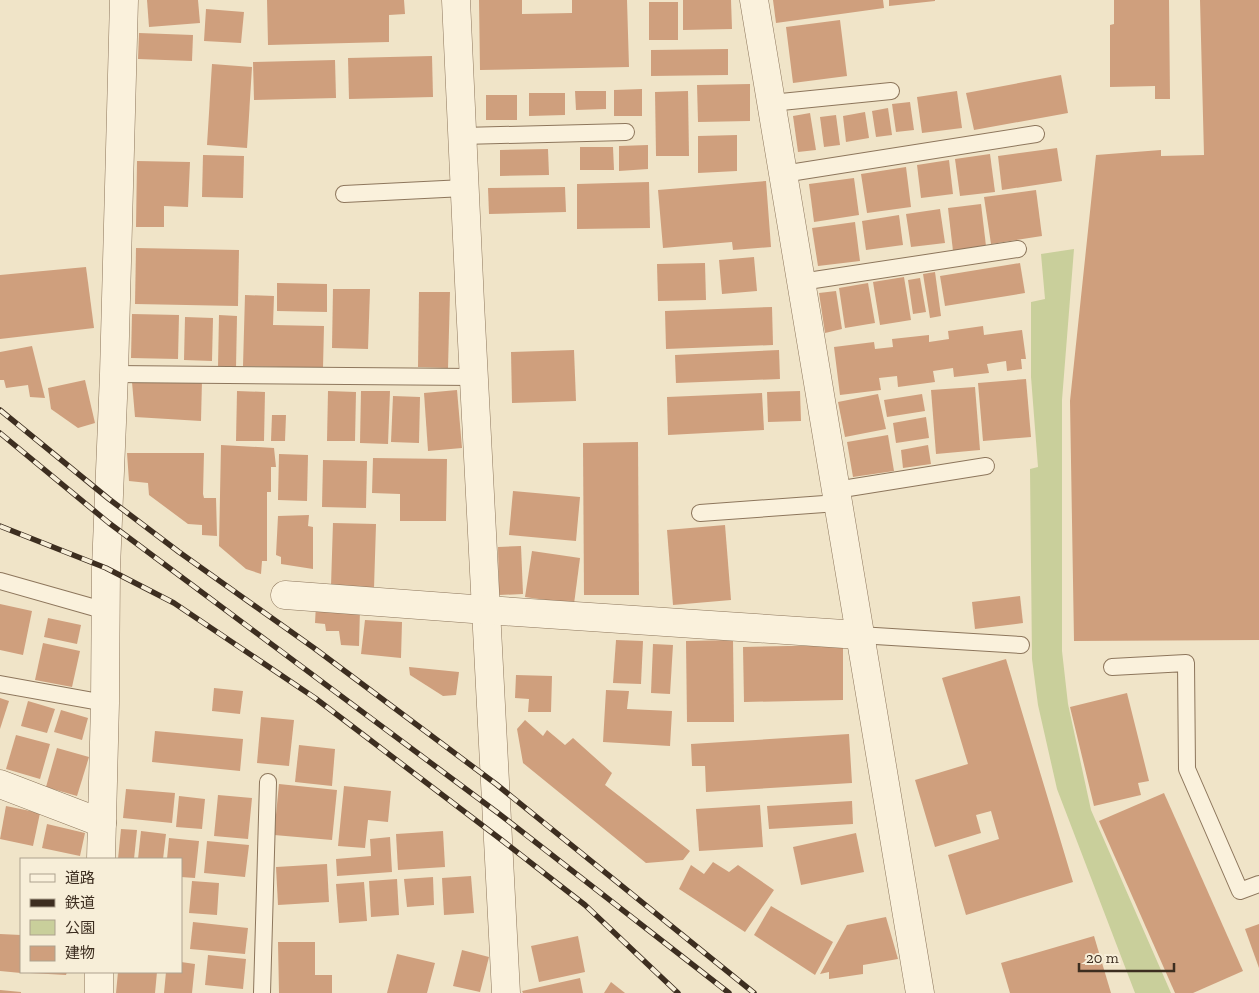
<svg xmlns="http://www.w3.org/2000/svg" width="1259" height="993" font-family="'Zilla Slab','Noto Sans JP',serif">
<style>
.green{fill:#c9cf9b}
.building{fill:#cf9f7d}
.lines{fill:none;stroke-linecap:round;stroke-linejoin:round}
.service-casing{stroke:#8d765c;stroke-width:18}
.minor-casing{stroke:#8d765c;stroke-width:29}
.tertiary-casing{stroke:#8d765c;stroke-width:29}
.service{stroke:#faf1dc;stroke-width:16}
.minor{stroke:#faf1dc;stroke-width:28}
.tertiary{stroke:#faf1dc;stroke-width:28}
.rail-casing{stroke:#3d2e20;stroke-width:5.5}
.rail{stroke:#f7eed8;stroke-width:4;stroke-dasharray:11;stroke-linecap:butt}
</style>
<rect width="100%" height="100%" fill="#f0e4c8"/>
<path class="green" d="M1074,249L1062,400V651L1068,704L1091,810L1171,993H1135L1057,789L1038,705L1032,659L1030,469L1038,467L1031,377V302L1045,299L1041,254Z"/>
<g class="building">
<path d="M147,0H198L200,23L149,27Z"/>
<path d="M267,0H404L405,14L389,15V42L268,45Z"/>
<path d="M479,0H522V14L572,13V0H627L629,67L480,70Z"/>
<path d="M683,0H731L732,29L683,30Z"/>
<path d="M773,0H883L884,8L776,23Z"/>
<path d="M889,0H935V1L889,6Z"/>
<path d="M1114,0H1169L1170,99H1155V86L1110,87V25L1114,24Z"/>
<path d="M1200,0H1259V640L1074,641L1070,401L1096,155L1161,150V156L1204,155Z"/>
<rect x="649" y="2" width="29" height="38"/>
<path d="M206,9L244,12L241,43L204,41Z"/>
<path d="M840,20L847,76L793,83L786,27Z"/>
<path d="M139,33L193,35L192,61L138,59Z"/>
<path d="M728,49V75L651,76V50Z"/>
<path d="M432,56L433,97L349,99L348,58Z"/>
<path d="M335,60L336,98L254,100L253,62Z"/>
<path d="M212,64L252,67L247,148L207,145Z"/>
<path d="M1061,75L1068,113L974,130L966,93Z"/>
<path d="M750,84V121L698,122L697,85Z"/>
<path d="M642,89V116H614V90Z"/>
<path d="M575,91H606V109L576,110Z"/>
<path d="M688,91L689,156H656L655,92Z"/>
<path d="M957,91L962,128L922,133L917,97Z"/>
<path d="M529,93H565V115L529,116Z"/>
<rect x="486" y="95" width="31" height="25"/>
<path d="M910,102L914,130L896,132L892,104Z"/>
<path d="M888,108L892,135L876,137L872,111Z"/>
<path d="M865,112L869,138L846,142L843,116Z"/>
<path d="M810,113L816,150L798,152L793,116Z"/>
<path d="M836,115L840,145L824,147L820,117Z"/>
<path d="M737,135V171L698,173V136Z"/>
<path d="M648,145V169L619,171V146Z"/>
<path d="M580,147H613L614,170H580Z"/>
<path d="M1057,148L1062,181L1002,190L998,156Z"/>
<path d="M548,149L549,175L500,176V150Z"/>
<path d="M990,154L995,192L960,196L955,159Z"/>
<path d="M203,155L244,156L243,198L202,197Z"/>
<path d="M949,160L953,194L921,198L917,165Z"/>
<path d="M137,161L190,162L188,207L164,206V227H136Z"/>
<path d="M906,167L911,207L867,213L861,174Z"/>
<path d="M854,178L859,215L814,222L809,184Z"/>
<path d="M766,181L771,247L733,250L732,242L663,248L658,190Z"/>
<path d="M649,182L650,228L577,229V184Z"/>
<path d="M565,187L566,212L489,214L488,188Z"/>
<path d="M1036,190L1042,236L991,244L984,197Z"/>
<path d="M981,204L986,246L953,251L948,208Z"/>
<path d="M940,209L945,243L911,247L906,214Z"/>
<path d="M899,215L903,245L866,250L862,221Z"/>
<path d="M855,222L860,261L818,266L812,228Z"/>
<path d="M136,248L239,250L238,306L135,304Z"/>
<path d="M754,257L757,291L722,294L719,260Z"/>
<path d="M705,263L706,300L658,301L657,264Z"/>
<path d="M1020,263L1025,293L945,306L940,276Z"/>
<path d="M86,267L94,328L0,339V275Z"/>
<path d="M935,272L941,316L930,318L923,274Z"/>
<path d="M904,277L911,320L880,325L873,282Z"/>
<path d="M920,278L926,312L913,314L908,280Z"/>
<path d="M277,283L327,284V312L277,311Z"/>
<path d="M868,283L875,323L845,328L839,288Z"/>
<path d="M333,289H370L368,349L332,348Z"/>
<path d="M836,291L842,329L825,333L819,293Z"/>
<path d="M419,292H450L448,368L418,367Z"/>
<path d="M245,295L274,296L273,325L324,326L323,368L243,366Z"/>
<path d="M772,307L773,345L666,349L665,311Z"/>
<path d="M132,314L179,315L178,359L131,358Z"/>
<path d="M219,315L237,316L236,368L218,367Z"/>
<path d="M185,317L213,318L212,361L184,360Z"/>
<path d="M983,326L984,335L1022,330L1026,359H1021L1022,369L1007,371L1006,361L987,364L989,373L954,377L953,368L933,371L935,382L898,387L897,376L879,378L881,390L840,395L834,347L874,342L875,349L893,347L892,339L929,335V342L949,339L948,331Z"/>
<path d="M32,346L45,398L30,397L28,385L6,388L4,380H0V352Z"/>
<path d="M574,350L576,401L512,403L511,352Z"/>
<path d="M779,350L780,379L676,383L675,355Z"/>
<path d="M1026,379L1031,437L983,441L978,383Z"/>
<path d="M85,380L95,423L78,428L51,409L48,388Z"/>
<path d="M202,380L201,421L135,417L132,382Z"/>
<path d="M975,387L980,450L936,454L931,390Z"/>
<path d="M457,390L462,448L428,451L424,393Z"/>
<path d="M237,391L265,392L264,441H236Z"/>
<path d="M328,391L356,392L355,441H327Z"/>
<path d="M361,391H390L388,444L360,443Z"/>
<path d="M800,391L801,421L768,422L767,392Z"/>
<path d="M762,393L764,430L668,435L667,397Z"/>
<path d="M878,394L886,429L845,437L838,402Z"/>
<path d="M922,394L925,411L887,417L884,400Z"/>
<path d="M393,396L420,397L419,443L391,442Z"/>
<path d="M272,415H286L285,441H271Z"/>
<path d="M926,417L929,438L896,443L893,423Z"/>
<path d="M888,435L894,471L853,477L847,442Z"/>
<path d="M638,442L639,595H584L583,443Z"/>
<path d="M221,445L274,448L276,467H271V492H267V561H262L261,574L246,569L219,546Z"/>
<path d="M928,445L931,464L903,468L901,450Z"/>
<path d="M127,453H204L203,494L204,498H216L217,536L202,535V525L188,524L149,495L148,483L129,481Z"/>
<path d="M279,454L308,455L307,501L278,500Z"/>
<path d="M373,458L447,459L446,521H400V494L372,493Z"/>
<path d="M323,460L367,461L366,508L322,507Z"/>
<path d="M513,491L580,497L576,541L509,535Z"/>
<path d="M309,515L308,526L313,527V569L281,564V557L276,555L278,516Z"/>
<path d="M333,523L376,524L374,588L331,586Z"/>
<path d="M725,525L731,600L673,605L667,530Z"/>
<path d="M521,546L523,594L499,595L498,547Z"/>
<path d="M532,551L580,558L574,604L525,597Z"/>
<path d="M1020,596L1023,623L975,629L972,602Z"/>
<path d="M0,604L32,611L23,655L0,650Z"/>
<path d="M316,604L360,609L359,646L341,645L339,631H326L325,624L315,623Z"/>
<path d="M48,618L81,625L77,644L44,637Z"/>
<path d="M365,620L402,622L401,658L361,654Z"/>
<path d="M616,640L643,641L641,684L613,683Z"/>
<path d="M733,640L734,722H687L686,641Z"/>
<path d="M43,643L80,651L72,687L35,680Z"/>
<path d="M653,644L673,645L670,694L651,693Z"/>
<path d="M843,645V700L744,702L743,647Z"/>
<path d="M1006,659L1073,882L966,915L948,855L999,839L991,811L976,815L981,833L935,847L915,780L968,764L942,678Z"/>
<path d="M409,667L459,672L456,695L443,696L410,675Z"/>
<path d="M516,675L552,676L551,712H528L529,699L515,698Z"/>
<path d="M214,688L243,691L240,714L212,711Z"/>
<path d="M606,690L629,691L627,709L672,711L670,746L603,742Z"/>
<path d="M1127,693L1149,781L1138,783L1141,795L1094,806L1070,707Z"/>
<path d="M0,698L9,701L0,729Z"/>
<path d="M28,701L55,709L47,733L21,726Z"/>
<path d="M61,710L88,718L82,740L54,732Z"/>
<path d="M261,717L294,720L289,766L257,763Z"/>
<path d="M525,720L543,736L547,730L565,745L573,738L612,773L605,785L690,851L683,860L646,863L523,763L517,729Z"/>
<path d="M155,731L243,739L240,771L152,762Z"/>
<path d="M849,734L852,783L706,792L705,766H692L691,744Z"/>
<path d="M16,735L50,744L40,779L6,769Z"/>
<path d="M299,745L335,749L332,786L295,782Z"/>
<path d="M57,748L89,757L77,796L46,787Z"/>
<path d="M279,784L337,790L332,840L274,835Z"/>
<path d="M344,786L391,791L388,822L368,820L365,848L338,846Z"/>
<path d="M126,789L175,793L172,823L123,818Z"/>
<path d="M1164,793L1243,971L1193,993H1175L1099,821Z"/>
<path d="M218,795L252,798L248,839L214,836Z"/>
<path d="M179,796L205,799L202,829L176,827Z"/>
<path d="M852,801L853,824L769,829L767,806Z"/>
<path d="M760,805L763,847L699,851L696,809Z"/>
<path d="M6,806L40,813L33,846L0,839Z"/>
<path d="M47,824L85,833L80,856L42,848Z"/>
<path d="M121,829L137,830L134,859H118Z"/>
<path d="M141,831L166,834L163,859H138Z"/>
<path d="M443,831L445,867L398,870L396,834Z"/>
<path d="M856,833L864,872L801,885L793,847Z"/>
<path d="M390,837L392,872L337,876L336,859L371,856L370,839Z"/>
<path d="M169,838L199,841L195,878L181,877V859H167Z"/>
<path d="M207,841L249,845L245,877L204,873Z"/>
<path d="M713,862L729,872L738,865L774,890L745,932L679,889L691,865L704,874Z"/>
<path d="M327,864L329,902L278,905L276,867Z"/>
<path d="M471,876L474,913L444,915L442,878Z"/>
<path d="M433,877L434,905L407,907L404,879Z"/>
<path d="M397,879L399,915L371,917L369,881Z"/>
<path d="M192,881L219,883L217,915L189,913Z"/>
<path d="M364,882L367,921L339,923L336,884Z"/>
<path d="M771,906L833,942L815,975L754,935Z"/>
<path d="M886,917L898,959L863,965V974L829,979V972L820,974L847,925Z"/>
<path d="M193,922L248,928L245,954L190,949Z"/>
<path d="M1259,924V968L1245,929Z"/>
<path d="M0,934L21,935V973L0,971Z"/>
<path d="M578,936L585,972L539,982L531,946Z"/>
<path d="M1094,936L1111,993H1010L1001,963Z"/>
<path d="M278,942H315V975H332V993H279Z"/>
<path d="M462,950L489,957L480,992L453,986Z"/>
<path d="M397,954L435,963L427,993H387Z"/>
<path d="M208,955L246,959L243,989L205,985Z"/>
<path d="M181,962L195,964L192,993H164L166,972H181Z"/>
<path d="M30,972H67L66,975L30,973Z"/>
<path d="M118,972H157L155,993H116Z"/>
<path d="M580,978L583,993H523L522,991Z"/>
<path d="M611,982L625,993H604Z"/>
<path d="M0,990L21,992V993H0Z"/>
</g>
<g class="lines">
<defs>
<g id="service">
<path d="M771,103L891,91"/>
<path d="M462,136L626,132"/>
<path d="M783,174L1036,134"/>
<path d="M344,194L464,188"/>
<path d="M801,282L1018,249"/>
<path d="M114,374L473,377"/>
<path d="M836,490L986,466"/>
<path d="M700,513L838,503"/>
<path d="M0,581L106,611"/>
<path d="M859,635L1021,645"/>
<path d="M1112,667L1186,663L1187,769L1240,891L1259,884"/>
<path d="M0,684L105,703"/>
<path d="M262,993L268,782"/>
</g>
<g id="minor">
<path d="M456,0L470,303L506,993"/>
<path d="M285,595L486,610L859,635"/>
<path d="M0,784L102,823"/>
<path d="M101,859L105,703L106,568L114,374L124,0"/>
<path d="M99,993V972"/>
</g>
<path id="tertiary" d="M754,0L920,993"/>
</defs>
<use href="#service" class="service-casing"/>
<use href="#minor" class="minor-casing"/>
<use href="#tertiary" class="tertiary-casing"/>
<use href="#service" class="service"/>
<use href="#minor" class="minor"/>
<use href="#tertiary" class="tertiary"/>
<defs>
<g id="rail">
<path d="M0,410L109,499L179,552L314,648L496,784L754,993"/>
<path d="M0,433L109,523L498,813L729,993"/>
<path d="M0,526L106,568L174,603L315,698L499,838L585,905L678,993"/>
</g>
</defs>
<use href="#rail" class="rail-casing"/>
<use href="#rail" class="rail"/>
</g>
<rect x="20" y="858" width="162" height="115" fill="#f7eed8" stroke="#ada18e"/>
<rect x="30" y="874" width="25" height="8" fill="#faf1dc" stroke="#ada18e"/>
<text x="65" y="883" font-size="15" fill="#3d2e20">道路</text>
<rect x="30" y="899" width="25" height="8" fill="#3d2e20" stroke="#ada18e"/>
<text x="65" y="908" font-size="15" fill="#3d2e20">鉄道</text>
<rect x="30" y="920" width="25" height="15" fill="#c9cf9b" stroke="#ada18e"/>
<text x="65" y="933" font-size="15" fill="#3d2e20">公園</text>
<rect x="30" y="946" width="25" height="15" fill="#cf9f7d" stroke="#ada18e"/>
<text x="65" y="958" font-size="15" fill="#3d2e20">建物</text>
<path d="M1079 963v8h95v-8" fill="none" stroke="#3d2e20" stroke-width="2.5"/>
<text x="1086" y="963" font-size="15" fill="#3d2e20" stroke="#f7eed8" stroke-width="4" paint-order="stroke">20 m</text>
</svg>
